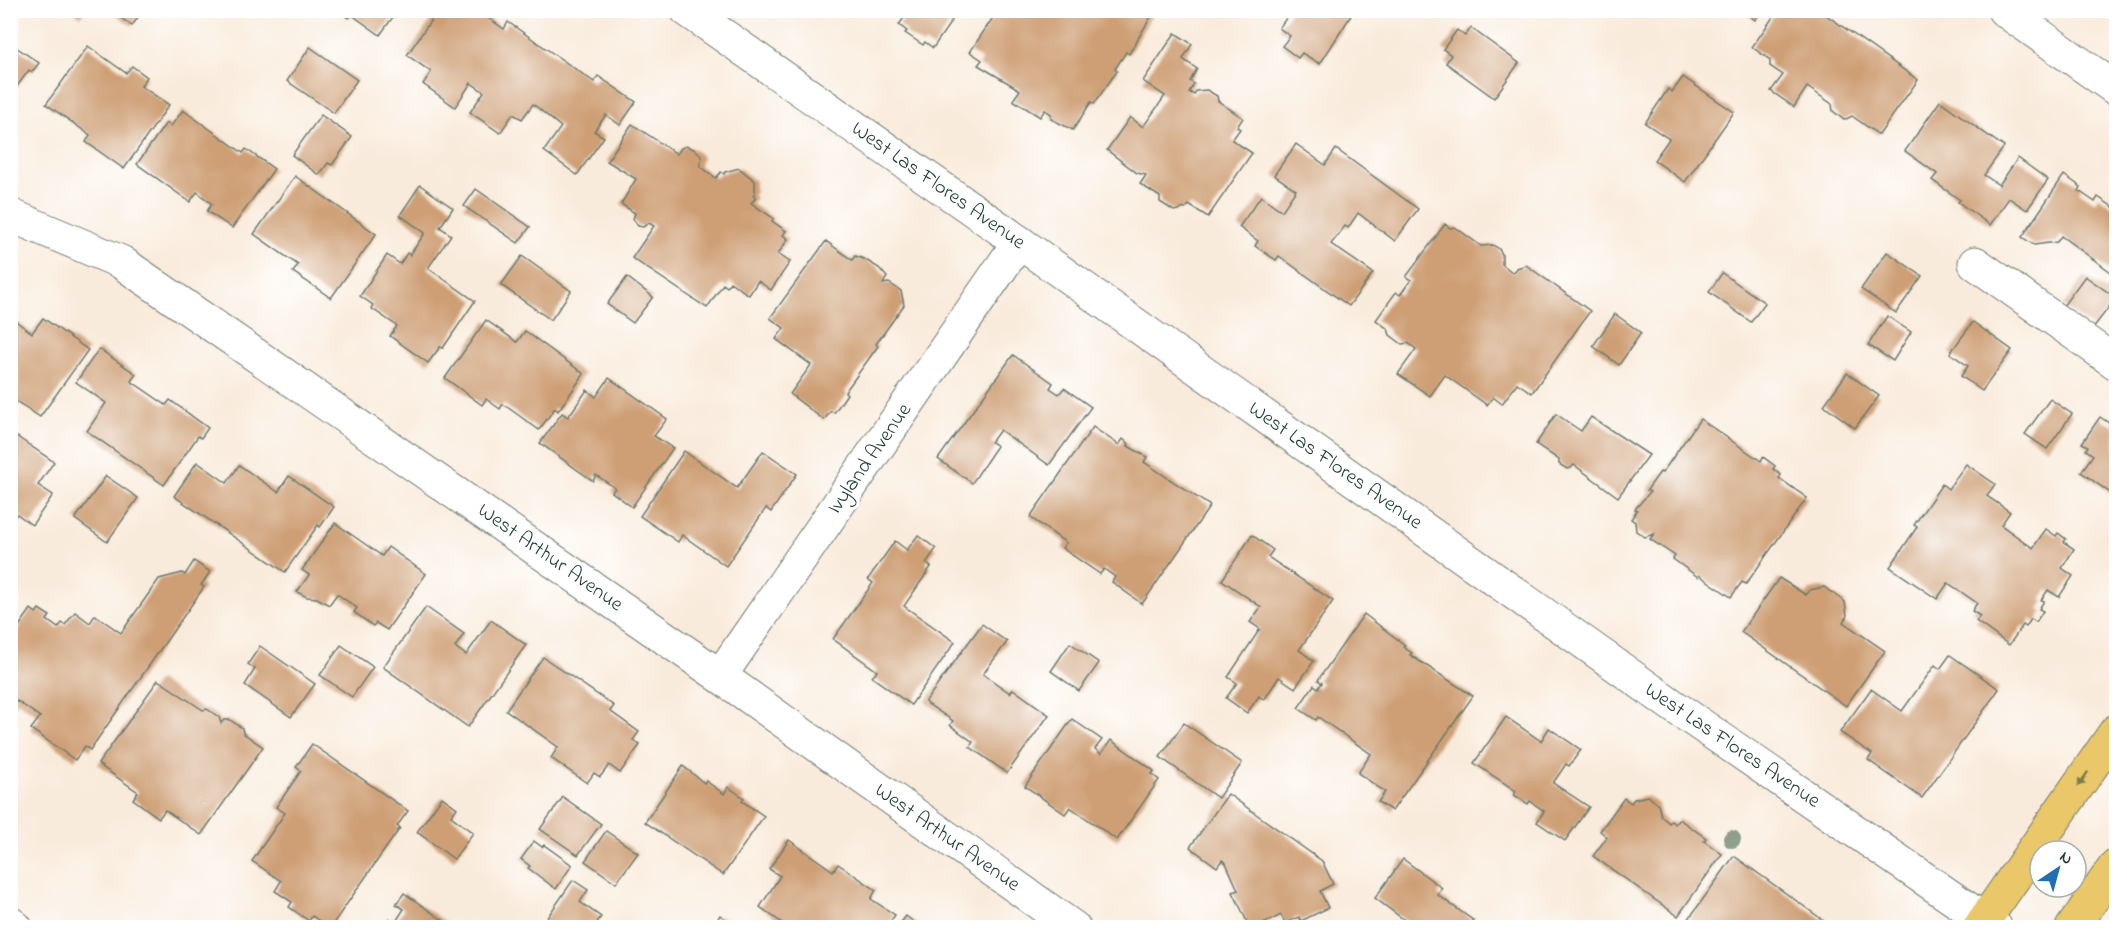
<svg xmlns="http://www.w3.org/2000/svg" width="2127" height="938" font-family="'Indie Flower',sans-serif">
<style>
.building{fill:#ce9f74}
.lines{fill:none;stroke-linecap:round;stroke-linejoin:round}
.minor-casing{stroke:#6b7a6e;stroke-width:35}
.major-casing{stroke:#6b7a6e;stroke-width:35}
.minor{stroke:#fff;stroke-width:33}
.major{stroke:#eac769;stroke-width:33}
.tree{fill:#8e9f8b}
.oneway{fill:#7a7b4c}
.labels{text-anchor:middle;dominant-baseline:central;stroke-width:6;stroke-linejoin:round;paint-order:stroke}
.street-label{font-size:21px;fill:#1f3d34;stroke:#fff}
</style>
<rect width="100%" height="100%" fill="#fff"/>
<filter id="ink" filterUnits="userSpaceOnUse"><feTurbulence type="fractalNoise" baseFrequency=".0167" numOctaves="2"/><feDisplacementMap in="SourceGraphic" scale="12" xChannelSelector="R" yChannelSelector="G"/><feConvolveMatrix kernelMatrix="1 2 1 2 8 2 1 2 1" color-interpolation-filters="sRGB"/></filter>
<filter id="wash" filterUnits="userSpaceOnUse"><feTurbulence type="fractalNoise" baseFrequency=".008" numOctaves="4" result="noise"/><feDisplacementMap in="SourceGraphic" scale="24" xChannelSelector="R" yChannelSelector="G"/><feGaussianBlur stdDeviation="1.35" result="paint"/><feColorMatrix in="noise" values="0 0 0 0 0 0 0 0 0 0 0 0 0 0 0 0 0 1.4 0 .05"/><feComposite in="paint" operator="in"/></filter>
<g filter="url(#wash)">
<rect width="100%" height="100%" fill="#f9ebdb"/>
<g id="blocks">
<g class="building">
<path d="M72,10H86L81,17Z"/>
<path d="M110,10H143L132,26Z"/>
<path d="M338,10H398L380,35L352,15L349,18Z"/>
<path d="M438,10H477L504,29L508,22L594,82L598,76L636,102L620,125L606,115L594,131L604,137L577,175L544,151L561,127L533,104L522,119L513,114L500,133L470,112L484,92L471,83L455,107L423,84L431,72L407,55Z"/>
<path d="M909,10H959L933,48L925,42L923,45L905,33L907,31L899,25Z"/>
<path d="M998,10H1155L1129,54L1126,52L1115,69L1117,71L1094,104L1091,102L1073,130L1051,119V114L1045,110L1040,117L1013,100L1020,90L978,65L982,60L970,52Z"/>
<path d="M1292,10H1346L1352,14L1320,64L1302,53L1298,58L1282,46L1290,36L1279,28Z"/>
<path d="M1742,10H1762L1755,20Z"/>
<path d="M1778,10H1819L1918,80L1879,135L1852,116L1844,120L1833,111L1832,104L1807,87L1794,107L1771,91L1783,75L1770,66V60L1752,47Z"/>
<path d="M1471,28L1519,63L1494,98L1446,63L1451,55L1443,49L1457,30L1465,36Z"/>
<path d="M1175,33L1192,44L1183,59L1197,69L1190,81L1194,84L1189,92L1194,95L1196,91L1207,90L1217,96L1218,101L1243,118L1237,127L1240,129L1232,140L1252,153L1208,217L1189,205L1186,208L1174,211L1160,202V197L1140,184L1146,175L1137,173L1107,150L1130,117L1143,127L1165,96L1143,81Z"/>
<path d="M10,43L39,63L32,72L29,70L10,96Z"/>
<path d="M88,46L126,73L132,66L147,77L141,86L169,105L124,169L86,142L90,135L46,104Z"/>
<path d="M310,47L357,80L334,113L287,81Z"/>
<path d="M1683,77L1734,112L1685,182L1654,160L1669,139L1645,123L1668,89L1672,92Z"/>
<path d="M1940,101L2004,147L1984,175L1999,185L2018,158L2048,180L2027,210L2009,198L1990,225L1958,202L1960,200L1932,180L1937,174L1905,151Z"/>
<path d="M183,110L243,153L246,149L274,169L232,228L207,211L212,204L197,192L190,202L137,164L166,123L171,126Z"/>
<path d="M321,115L352,137L332,165L328,163L319,175L292,155Z"/>
<path d="M632,124L677,154L681,148L686,146L696,150L702,157L700,166L716,178L721,172L724,174L725,172L739,168L755,181V192L753,195L756,198L751,203L773,218L772,221L786,231L783,235L788,239L778,254L790,262L771,290L758,281L749,295L730,282L727,287L723,284L707,308L632,258L654,226L649,223L643,227L638,226L633,219L635,213L621,204L636,179L607,161Z"/>
<path d="M1296,144L1325,165L1336,149L1418,209L1395,241L1358,213L1348,228L1345,226L1331,244L1373,273L1349,306L1279,256L1276,260L1255,246L1258,241L1239,227L1261,196L1282,211L1296,190L1274,175Z"/>
<path d="M2064,175L2081,187L2079,191L2095,202L2098,197L2116,209V264L2111,272L2061,236L2057,242L2034,245L2022,237Z"/>
<path d="M295,176L376,234L331,298L293,272L298,265L254,234Z"/>
<path d="M420,185L453,208L440,227L451,235L428,268L475,301L443,348L440,347L428,363L390,336L397,326L371,308L373,305L360,296L387,255L400,264L407,253L410,255L425,233L400,215Z"/>
<path d="M476,189L530,227L518,243L464,206Z"/>
<path d="M1445,224L1450,228L1455,227L1481,246L1493,245L1499,249L1502,254V264L1513,273L1517,268L1526,265L1590,311L1532,393L1517,383L1502,404L1493,397L1487,405L1445,375L1430,396L1398,374L1416,349L1408,343L1402,344L1390,335L1388,329L1376,320L1396,292L1400,295L1411,280L1406,277Z"/>
<path d="M826,241L852,260L855,256L864,259L879,268L887,277L883,284L889,283L901,291L904,305L876,344L878,346L845,392L847,394L834,413L831,411L824,420L790,394L811,365L776,339L784,328L770,318Z"/>
<path d="M1887,252L1922,276L1896,313L1861,289Z"/>
<path d="M522,256L571,291L551,320L501,285Z"/>
<path d="M1722,273L1765,303L1751,322L1709,292Z"/>
<path d="M2085,276L2116,298L2093,328L2063,306Z"/>
<path d="M627,277L653,297L633,323L607,304Z"/>
<path d="M1615,314L1641,333L1619,365L1593,346Z"/>
<path d="M1887,316L1911,332L1893,361L1868,345Z"/>
<path d="M10,317L32,333L43,318L88,350L40,417L10,397Z"/>
<path d="M486,320L517,342L525,331L584,374L558,411L555,408L539,430L503,404L500,409L486,399L482,405L445,378Z"/>
<path d="M1973,322L2012,350L1982,391L1961,376L1968,366L1950,353Z"/>
<path d="M99,349L136,374L131,381L166,405L170,400L208,428L201,438L198,436L164,485L87,431L106,403L76,382Z"/>
<path d="M1013,355L1053,383L1050,388L1059,394L1064,388L1091,407L1049,465L1000,430L991,442L997,446L972,483L938,459Z"/>
<path d="M1847,373L1879,396L1855,428L1824,405Z"/>
<path d="M609,378L667,419L654,436L673,448L632,507L612,492L615,488L596,475L593,481L540,443L562,413L568,417L587,390L596,397Z"/>
<path d="M2050,399L2072,414L2047,449L2025,434Z"/>
<path d="M1556,414L1581,431L1591,417L1649,455L1618,497L1574,465L1571,468L1567,469L1559,464V460L1536,444Z"/>
<path d="M2100,417L2116,428V497L2081,472L2093,455L2086,450L2088,446L2082,443Z"/>
<path d="M1700,419L1761,461L1763,457L1775,466L1773,469L1781,475L1779,478L1807,498L1746,584L1742,582L1731,597L1699,575L1698,577L1673,559L1675,556L1650,539L1654,534L1645,537L1636,531L1635,522L1631,519L1637,510L1635,509L1650,492L1647,490L1660,472L1662,473Z"/>
<path d="M1093,427L1119,445L1123,439L1129,444L1128,446L1147,457L1144,462L1210,506L1142,604L1112,582L1115,577L1104,569L1100,574L1062,548L1066,543L1030,517Z"/>
<path d="M13,434L54,462L38,485L53,495L32,525L17,514L10,523V438Z"/>
<path d="M684,451L737,488L763,451L797,474L771,512L766,508L726,566L682,535L678,542L640,516Z"/>
<path d="M197,462L227,483L239,465L278,492L289,476L334,507L320,527L318,525L285,572L174,496Z"/>
<path d="M1966,464L1995,484L1987,496L2010,512L2001,525L2033,548L2046,529L2056,536L2058,533L2066,539L2064,542L2074,549L2062,568L2073,576L2059,597L2048,590L2041,600L2044,601L2039,609L2043,611L2036,622L2031,619L2026,627L2023,625L2009,645L1976,621L1980,616L1972,611L1977,603L1948,583L1937,599L1890,567L1917,527L1914,525L1942,484L1948,489Z"/>
<path d="M106,476L138,498L107,542L75,519Z"/>
<path d="M335,523L382,556L388,547L426,574L387,630L376,623L373,626L354,612L357,608L337,594L329,605L317,598L307,597L297,592L309,575L302,570Z"/>
<path d="M918,535L936,549L926,563L931,567L904,606L955,642L911,705L872,677L877,671L833,639L873,583L868,579L895,541L907,550Z"/>
<path d="M1252,535L1273,550L1268,557L1333,601L1299,650L1314,661L1295,688L1279,677L1264,700L1259,696L1247,713L1226,698L1237,683L1228,677L1260,629L1250,622L1261,607L1222,580Z"/>
<path d="M194,561L210,572L201,585L204,587L90,750L85,746L75,760L31,729L40,717L17,701L10,710V639L31,609L36,613L39,609L50,616L47,620L58,628L62,623L65,625L75,612L90,623L95,615L121,633L159,579L182,573L185,575Z"/>
<path d="M1779,578L1806,595L1810,590L1824,587L1845,602L1847,616L1843,622L1885,651L1846,706L1741,632Z"/>
<path d="M426,607L464,634L455,647L466,655L491,620L526,645L468,727L383,667Z"/>
<path d="M1364,614L1405,645L1403,647L1412,653L1410,655L1473,696L1392,811L1378,802L1385,792L1358,773L1371,754L1318,717L1316,720L1298,708L1314,685L1318,688L1322,683L1318,680Z"/>
<path d="M982,624L1007,642L983,674L1010,693L1013,689L1049,715L1007,773L970,747L973,742L950,725L953,721L925,702Z"/>
<path d="M1070,643L1099,663L1079,691L1051,671Z"/>
<path d="M341,645L373,667L352,697L320,675Z"/>
<path d="M260,646L315,684L291,717L245,685L255,669L248,664Z"/>
<path d="M1950,655L1999,689L1922,798L1868,760L1872,754L1840,732L1871,689L1902,711L1935,665L1940,669Z"/>
<path d="M543,657L614,706L610,711L639,732L633,740L640,745L620,773L609,765L600,777L594,773L587,783L551,758L558,747L506,710Z"/>
<path d="M158,680L203,710L207,709L219,717L221,723L224,720H230L242,728L243,733L263,747L201,835L165,810L159,818L133,799L138,792L98,764Z"/>
<path d="M1506,717L1541,741L1549,728L1581,750L1569,766L1566,764L1553,783L1589,807L1565,841L1537,822L1544,811L1530,801L1528,804L1514,795L1516,791L1474,763Z"/>
<path d="M1072,719L1102,740L1095,749L1101,754L1111,740L1154,771L1152,774L1159,780L1117,840L1070,807L1065,814L1025,786Z"/>
<path d="M1184,723L1242,763L1218,798L1160,757Z"/>
<path d="M312,744L408,811L397,826L400,828L330,928L312,916L309,921L289,907L292,902L275,891L281,881L252,861L285,813L276,807L301,771L296,767Z"/>
<path d="M683,766L704,783L706,781L724,794L728,787L744,798L742,801L764,816L723,875L645,822Z"/>
<path d="M1228,794L1322,861L1333,884L1320,891L1328,908L1301,921L1299,917L1285,923L1281,915L1255,928H1250L1233,892L1238,890L1226,863L1222,860L1217,867L1190,847Z"/>
<path d="M1648,796L1658,804L1661,816L1669,823L1671,821L1675,824L1679,819L1706,838L1704,841L1722,854L1678,916L1593,856L1607,837L1600,831L1624,798L1631,803L1634,799Z"/>
<path d="M442,797L457,808L451,816L473,833L454,859L417,832Z"/>
<path d="M563,797L601,824L578,855L540,829Z"/>
<path d="M606,831L638,853L616,883L585,861Z"/>
<path d="M789,840L833,871L838,864L876,890L871,899L895,915L886,928H789L760,907L780,876L769,869Z"/>
<path d="M534,841L542,847L544,845L572,865L556,889L528,868L530,866L521,859Z"/>
<path d="M1734,856L1834,928H1690L1685,924Z"/>
<path d="M1403,859L1442,888L1438,895L1474,921L1470,928H1415L1375,898Z"/>
<path d="M573,880L588,890L580,902L601,917L593,928H540Z"/>
<path d="M404,893L454,928H387L385,926L390,919L395,923L404,909L396,904Z"/>
<path d="M720,915L738,928H712Z"/>
<path d="M906,916L922,928H897Z"/>
</g>
</g>
</g>
<g filter="url(#ink)">
<use href="#blocks" fill-opacity="0" stroke="#6b7a6e" stroke-width="1.5"/>
<g class="lines">
<defs>
<g id="minor">
<path d="M687,10L1019,242L1672,705L1996,928"/>
<path d="M2004,10L2116,89"/>
<path d="M10,215L121,262L720,676L1074,928"/>
<path d="M1975,263L2116,363"/>
<path d="M720,676L1019,242"/>
<path d="M10,923L16,928"/>
</g>
<g id="major">
<path d="M1979,928L2116,731"/>
<path d="M2072,928L2116,865"/>
</g>
</defs>
<use href="#minor" class="minor-casing"/>
<use href="#major" class="major-casing"/>
<use href="#minor" class="minor"/>
<use href="#major" class="major"/>
</g>
<circle class="tree" cx="1732" cy="839" r="9"/>
<defs><path id="oneway-solid" d="M-6-.8H1V-3.2L6.5 0L1 3.2V.8H-6Z" transform="scale(1.5)"/></defs>
<use class="oneway" href="#oneway-solid" transform="translate(2083 779) rotate(125)"/>
</g>
<g class="labels">
<g class="street-label">
<text transform="translate(938 186) rotate(35)">West Las Flores Avenue</text>
<text transform="translate(870 459) rotate(-55)">Ivyland Avenue</text>
<text transform="translate(1335 466) rotate(35)">West Las Flores Avenue</text>
<text transform="translate(550 558) rotate(35)">West Arthur Avenue</text>
<text transform="translate(1732 746) rotate(34)">West Las Flores Avenue</text>
<text transform="translate(947 838) rotate(35)">West Arthur Avenue</text>
</g>
</g>
<rect width="2127" height="938" fill="none" stroke="#fff" stroke-width="36"/>
<g transform="translate(2058 869) rotate(36)"><circle r="28" fill="#ffffff" stroke="#a5b1ae" stroke-width="1.5"/>
<path d="M0-4.5L10 22L0 15L-10 22Z" fill="#1f6fb2"/>
<text y="-9" font-size="16" font-weight="bold" text-anchor="middle" fill="#1f3d34">N</text>
</g>
</svg>
